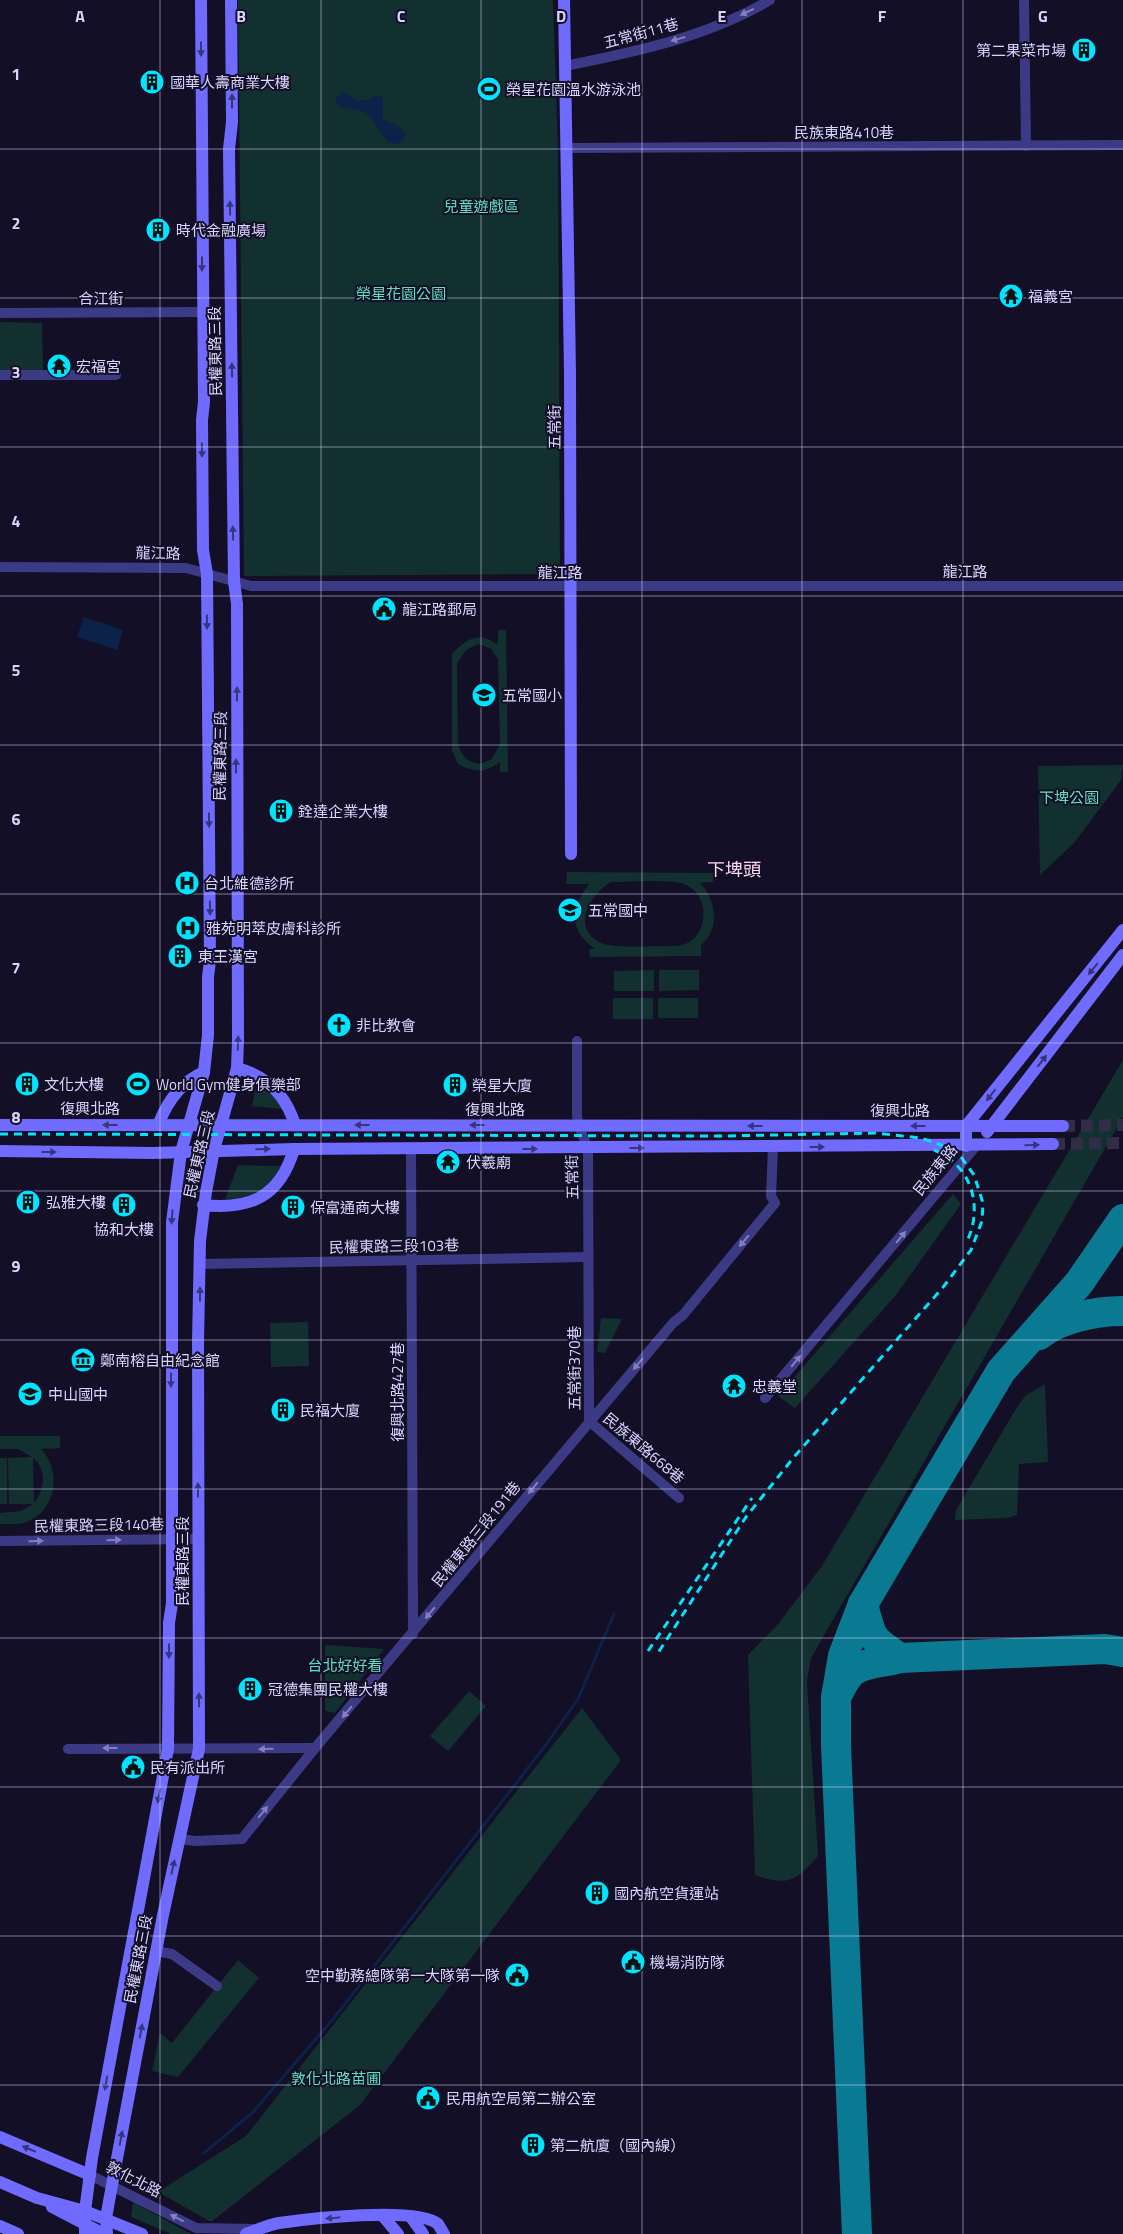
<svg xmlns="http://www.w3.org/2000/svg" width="1123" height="2234" font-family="'Titillium Web','Noto Sans TC',sans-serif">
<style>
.green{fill:#12302f;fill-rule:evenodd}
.water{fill:#0c2248}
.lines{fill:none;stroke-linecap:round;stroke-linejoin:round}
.stream{stroke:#0c2248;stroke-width:3}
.taxiway{stroke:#0a7a92;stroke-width:30}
.secondary-tunnel{stroke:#312d47;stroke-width:12;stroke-dasharray:12 6;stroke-linecap:butt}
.street{stroke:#3d3a85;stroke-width:10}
.secondary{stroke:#6f6bff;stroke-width:12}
.rail{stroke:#00e5ff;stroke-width:3;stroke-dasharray:8 6;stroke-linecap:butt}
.oneway{fill:#837fbc}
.oneway2{fill:#38347d}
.grid{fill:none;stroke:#d9d4ff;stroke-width:1;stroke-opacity:0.55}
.labels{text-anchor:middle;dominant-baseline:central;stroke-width:4;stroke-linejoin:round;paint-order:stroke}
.street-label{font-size:15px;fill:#d9d4ff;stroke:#130f26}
.poi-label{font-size:15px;fill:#d9d4ff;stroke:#130f26;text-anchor:start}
.park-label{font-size:15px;fill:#5fe0c0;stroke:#130f26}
.quarter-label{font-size:18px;fill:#ffd6f0;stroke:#130f26}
.grid-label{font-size:16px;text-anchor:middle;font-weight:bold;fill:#d9d4ff;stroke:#130f26;stroke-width:4;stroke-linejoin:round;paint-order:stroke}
</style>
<rect width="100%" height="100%" fill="#130f26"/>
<g class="green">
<path d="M238,0H553L558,151L560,574L244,576Z"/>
<path d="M0,322L42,323L43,371L0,372Z"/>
<path d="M498,630H506L508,772H500V762C486,773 474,773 458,764L452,750V654C466,638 480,631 498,645ZM478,644L491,649L498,659L500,744L492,759L480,764C467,762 463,757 458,745L457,663L466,650Z"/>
<path d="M1123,765L1121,780L1074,843L1040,875L1038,766Z"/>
<path d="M567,872L713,873V882L700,883C716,899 721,929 701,945V956L590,957L589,949H595C568,930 571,908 589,884H566ZM611,882C630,882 662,879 680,883C714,890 711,947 673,946C659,946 615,948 604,944C570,930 588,896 611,882Z"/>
<path d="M654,970V991H614V971Z"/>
<path d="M659,970H699V990L659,991Z"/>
<rect x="613" y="998" width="40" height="21"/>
<rect x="658" y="998" width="40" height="20"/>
<path d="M1123,1060V1117L811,1658L807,1681L818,1856C795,1882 788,1886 755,1875L748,1655L778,1624L822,1566Z"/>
<path d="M257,1082L268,1087L283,1109L252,1106Z"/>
<path d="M238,1165L280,1166C270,1190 250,1199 225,1199Z"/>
<path d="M953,1194L961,1204L896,1295L795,1408L778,1396Z"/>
<path d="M601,1318L622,1319L605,1353L597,1352Z"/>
<path d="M308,1322L309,1366L271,1367L270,1323Z"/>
<path d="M1045,1384L1048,1462L1019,1464L1017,1515L1007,1518L955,1520L956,1510L1017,1407L1026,1395Z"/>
<path d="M0,1436H60V1448L41,1449C63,1473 56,1512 24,1523C16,1525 8,1524 0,1524V1513L21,1511L33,1504H9L8,1458L32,1457L18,1449H0ZM33,1458C47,1469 45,1490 34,1503Z"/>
<rect x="0" y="1458" width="7" height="46"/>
<path d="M325,1645L384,1649L335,1713L325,1711Z"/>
<path d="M469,1691L486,1706L448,1751L430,1736Z"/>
<path d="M582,1708L621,1760L360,2105L211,2222L158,2192L246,2136Z"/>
<path d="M238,1960L259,1978L178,2077L152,2071L160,2033L172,2043Z"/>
<path d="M133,2202L191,2234H171L131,2217Z"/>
</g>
<g class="water">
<path d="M343,92C349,93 351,98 357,100C367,103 372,95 381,96L383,99V119C393,125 401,123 405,136L402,141L395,144L388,142C379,131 372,112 355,109C347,108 344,110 337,105L335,99Z"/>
<path d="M84,617L123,630L117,650L77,637Z"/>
</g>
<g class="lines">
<path class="stream" d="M204,2153L252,2113L334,2018L545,1746L578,1699L614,1614"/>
<g class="taxiway">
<path d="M1039,1335C1060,1318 1096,1311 1123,1311"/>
<path d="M863,1604C872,1639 870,1638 900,1658"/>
<path d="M837,1695C841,1688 846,1677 852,1672C865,1661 885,1663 900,1658L1105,1649L1123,1652"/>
<path d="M857,2234L836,1746V1697L843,1656L863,1604L1001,1371L1079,1283L1123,1219"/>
</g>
<g class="secondary-tunnel">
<path d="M1063,1126L1123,1125"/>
<path d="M1053,1144L1123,1143"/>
</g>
<g class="street">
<path d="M1024,0L1026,146"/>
<path d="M565,66C635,52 707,37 770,0"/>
<path d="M566,148L1123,145"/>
<path d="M0,313L203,312"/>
<path d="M0,375H116"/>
<path d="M0,567L186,568L251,586H1123"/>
<path d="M577,1041V1116L579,1126L588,1149L589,1421L679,1498"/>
<path d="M411,1149L413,1634"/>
<path d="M199,1264L588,1257"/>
<path d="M765,1398L976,1146"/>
<path d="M0,1541L198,1539"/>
<path d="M68,1749L315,1748"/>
<path d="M180,1839L195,1841L242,1839L315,1748L673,1323L683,1315L775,1203L771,1196L773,1147"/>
<path d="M156,1951L172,1954L217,1986"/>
<path d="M90,2175L196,2228L254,2229"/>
</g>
<g class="secondary">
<path d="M564,0L570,373L571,854"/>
<path d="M237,1068C267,1076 286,1095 295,1125"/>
<path d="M159,1123C168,1100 181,1082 204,1072"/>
<path d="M0,1125L1063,1126"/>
<path d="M987,1132L1123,955"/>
<path d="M966,1146V1126L1123,930"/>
<path d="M0,1151L153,1153L294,1149L1053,1144"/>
<path d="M203,1205C250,1210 280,1197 294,1149"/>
<path d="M0,2137L90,2175"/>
<path d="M0,2182L37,2198L85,2211L142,2234"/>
<path d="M52,2207L104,2234"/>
<path d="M382,2215L398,2234"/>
<path d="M411,2217L423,2234"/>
<path d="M0,2226L18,2234"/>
<path d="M85,2234V2211L92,2158L168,1749L169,1623L172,1603V1222L181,1152L204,1072L208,1035V977L210,961L207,574L203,550L202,420L204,402L201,0"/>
<path d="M107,2234L106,2218L112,2185L163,1915L199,1749L198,1342L200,1241L206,1192L214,1150L237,1068L238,1041L237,604L234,581L229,149L232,122L231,0"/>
<path d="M246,2234C257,2230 268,2225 279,2223C307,2219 417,2206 438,2224C440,2227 442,2231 444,2234"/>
</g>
<g class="rail">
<path d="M0,1134L722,1136L875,1133L921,1138L941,1145L961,1157L974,1175L983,1203L982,1221L971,1250L944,1286L794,1457L746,1517L656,1656"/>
<path d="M934,1150C971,1165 983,1205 968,1239"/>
<path d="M648,1651L752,1498"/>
</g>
</g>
<defs><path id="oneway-solid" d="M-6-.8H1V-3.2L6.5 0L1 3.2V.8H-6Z" transform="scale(1.25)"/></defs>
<g class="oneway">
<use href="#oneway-solid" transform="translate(747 12) rotate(155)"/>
<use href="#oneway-solid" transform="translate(678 39) rotate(164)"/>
<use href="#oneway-solid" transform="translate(901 1237) rotate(-50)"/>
<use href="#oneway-solid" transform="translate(744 1241) rotate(130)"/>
<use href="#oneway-solid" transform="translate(796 1361) rotate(-50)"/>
<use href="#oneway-solid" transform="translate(638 1364) rotate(131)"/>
<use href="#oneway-solid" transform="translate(533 1488) rotate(130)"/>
<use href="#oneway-solid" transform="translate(114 1540) rotate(-1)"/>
<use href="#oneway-solid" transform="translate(36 1541) rotate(-1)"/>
<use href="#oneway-solid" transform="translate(430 1613) rotate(130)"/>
<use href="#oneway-solid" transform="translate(347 1712) rotate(130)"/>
<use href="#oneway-solid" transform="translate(110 1748) rotate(180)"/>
<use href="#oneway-solid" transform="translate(266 1749) rotate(179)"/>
<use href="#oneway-solid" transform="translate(263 1812) rotate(-51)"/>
<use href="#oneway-solid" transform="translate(177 2218) rotate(-153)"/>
</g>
<g class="oneway2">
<use href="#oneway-solid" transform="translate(201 49) rotate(90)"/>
<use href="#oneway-solid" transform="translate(232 101) rotate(-90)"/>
<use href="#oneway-solid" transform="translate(230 208) rotate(-91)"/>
<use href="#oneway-solid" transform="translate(202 264) rotate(90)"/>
<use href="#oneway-solid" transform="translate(232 370) rotate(-91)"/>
<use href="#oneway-solid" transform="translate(202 450) rotate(89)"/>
<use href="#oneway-solid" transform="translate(233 533) rotate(-91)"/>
<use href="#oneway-solid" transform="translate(207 622) rotate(89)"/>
<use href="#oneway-solid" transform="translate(237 694) rotate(-90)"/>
<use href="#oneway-solid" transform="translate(236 766) rotate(-90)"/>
<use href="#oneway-solid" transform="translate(209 820) rotate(90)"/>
<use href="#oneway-solid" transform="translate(210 908) rotate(89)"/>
<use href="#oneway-solid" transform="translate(1093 969) rotate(129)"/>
<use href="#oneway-solid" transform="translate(238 1043) rotate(-88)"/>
<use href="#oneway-solid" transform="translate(1042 1061) rotate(-52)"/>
<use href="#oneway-solid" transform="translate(991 1095) rotate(128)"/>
<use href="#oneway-solid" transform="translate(110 1125) rotate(180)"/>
<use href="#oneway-solid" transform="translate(362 1125) rotate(-180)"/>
<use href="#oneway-solid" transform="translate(477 1125) rotate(-180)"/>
<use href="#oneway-solid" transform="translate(755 1126) rotate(-180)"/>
<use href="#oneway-solid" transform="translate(918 1126) rotate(180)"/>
<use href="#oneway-solid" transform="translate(1032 1145) rotate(-1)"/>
<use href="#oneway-solid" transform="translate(817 1147)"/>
<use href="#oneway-solid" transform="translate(637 1148)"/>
<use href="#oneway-solid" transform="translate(263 1149) rotate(-1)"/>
<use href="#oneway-solid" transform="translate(530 1149)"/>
<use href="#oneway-solid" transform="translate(49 1152)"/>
<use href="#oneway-solid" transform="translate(172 1217) rotate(94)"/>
<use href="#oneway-solid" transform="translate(200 1294) rotate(-90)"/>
<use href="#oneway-solid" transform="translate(171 1380) rotate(90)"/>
<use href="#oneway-solid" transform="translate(198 1490) rotate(-90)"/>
<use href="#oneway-solid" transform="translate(169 1651) rotate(90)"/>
<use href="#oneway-solid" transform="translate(199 1700) rotate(-90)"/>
<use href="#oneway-solid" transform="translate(159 1796) rotate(101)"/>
<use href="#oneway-solid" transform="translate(173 1867) rotate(-78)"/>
<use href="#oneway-solid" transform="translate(141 2031) rotate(-79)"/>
<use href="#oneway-solid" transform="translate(106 2083) rotate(100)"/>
<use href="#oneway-solid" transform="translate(121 2138) rotate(-79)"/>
<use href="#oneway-solid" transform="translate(29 2149) rotate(-157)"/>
<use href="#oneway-solid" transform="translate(333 2218) rotate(174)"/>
</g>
<path class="grid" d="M160,0V2234M321,0V2234M481,0V2234M642,0V2234M802,0V2234M963,0V2234M0,149H1123M0,298H1123M0,447H1123M0,596H1123M0,745H1123M0,894H1123M0,1043H1123M0,1191H1123M0,1340H1123M0,1489H1123M0,1638H1123M0,1787H1123M0,1936H1123M0,2085H1123"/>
<defs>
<symbol id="building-disc" viewBox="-11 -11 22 22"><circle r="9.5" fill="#00e5ff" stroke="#130f26"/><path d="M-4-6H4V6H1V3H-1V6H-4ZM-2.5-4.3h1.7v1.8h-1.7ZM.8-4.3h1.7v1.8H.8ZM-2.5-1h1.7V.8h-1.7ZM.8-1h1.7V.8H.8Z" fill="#111"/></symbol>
<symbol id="stadium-disc" viewBox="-11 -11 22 22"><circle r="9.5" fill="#00e5ff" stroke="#130f26"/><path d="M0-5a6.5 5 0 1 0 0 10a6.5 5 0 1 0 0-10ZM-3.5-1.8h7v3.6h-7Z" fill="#111"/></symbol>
<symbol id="temple-disc" viewBox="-11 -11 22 22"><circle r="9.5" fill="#00e5ff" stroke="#130f26"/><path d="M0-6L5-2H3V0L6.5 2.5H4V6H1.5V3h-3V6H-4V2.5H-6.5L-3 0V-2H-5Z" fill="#111"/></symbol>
<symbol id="civic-disc" viewBox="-11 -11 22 22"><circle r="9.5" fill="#00e5ff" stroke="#130f26"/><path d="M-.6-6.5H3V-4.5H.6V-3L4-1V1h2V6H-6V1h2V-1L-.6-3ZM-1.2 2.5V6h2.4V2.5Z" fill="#111"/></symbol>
<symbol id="school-disc" viewBox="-11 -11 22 22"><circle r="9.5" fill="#00e5ff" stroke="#130f26"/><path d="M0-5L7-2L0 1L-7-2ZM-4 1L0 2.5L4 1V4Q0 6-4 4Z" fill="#111"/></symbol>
<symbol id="hospital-disc" viewBox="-11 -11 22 22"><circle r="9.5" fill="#00e5ff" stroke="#130f26"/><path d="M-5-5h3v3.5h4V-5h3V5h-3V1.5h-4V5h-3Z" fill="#111"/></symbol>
<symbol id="church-disc" viewBox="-11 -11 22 22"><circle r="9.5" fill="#00e5ff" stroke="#130f26"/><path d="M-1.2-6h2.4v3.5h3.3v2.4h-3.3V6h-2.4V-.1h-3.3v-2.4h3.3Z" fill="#111"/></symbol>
<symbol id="museum-disc" viewBox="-11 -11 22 22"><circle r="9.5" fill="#00e5ff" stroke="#130f26"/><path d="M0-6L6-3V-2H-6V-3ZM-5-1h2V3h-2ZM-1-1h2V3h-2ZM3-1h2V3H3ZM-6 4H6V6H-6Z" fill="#111"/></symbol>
</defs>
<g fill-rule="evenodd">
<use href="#building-disc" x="1070" y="36" width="28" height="28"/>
<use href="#building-disc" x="138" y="68" width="28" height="28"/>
<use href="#stadium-disc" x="475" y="75" width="28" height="28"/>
<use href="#building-disc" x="144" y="216" width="28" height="28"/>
<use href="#temple-disc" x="997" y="282" width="28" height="28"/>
<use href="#temple-disc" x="45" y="352" width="28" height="28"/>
<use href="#civic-disc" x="370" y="595" width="28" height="28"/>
<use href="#school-disc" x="470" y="681" width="28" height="28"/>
<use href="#building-disc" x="267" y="797" width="28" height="28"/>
<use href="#hospital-disc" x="173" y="869" width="28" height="28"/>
<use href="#school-disc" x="556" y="896" width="28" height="28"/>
<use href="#hospital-disc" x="174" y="914" width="28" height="28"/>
<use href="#building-disc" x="166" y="942" width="28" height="28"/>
<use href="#church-disc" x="325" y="1011" width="28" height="28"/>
<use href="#building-disc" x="13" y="1070" width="28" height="28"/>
<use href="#stadium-disc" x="124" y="1070" width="28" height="28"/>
<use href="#building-disc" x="441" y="1071" width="28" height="28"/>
<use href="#temple-disc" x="434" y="1148" width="28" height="28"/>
<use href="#building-disc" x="14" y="1188" width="28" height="28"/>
<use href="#building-disc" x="110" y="1191" width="28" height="28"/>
<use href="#building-disc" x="279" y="1193" width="28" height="28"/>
<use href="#museum-disc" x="69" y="1346" width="28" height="28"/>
<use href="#temple-disc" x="720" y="1372" width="28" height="28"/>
<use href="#school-disc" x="16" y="1380" width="28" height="28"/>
<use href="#building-disc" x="269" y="1396" width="28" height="28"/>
<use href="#building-disc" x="236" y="1675" width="28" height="28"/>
<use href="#civic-disc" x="119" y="1753" width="28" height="28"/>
<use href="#building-disc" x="583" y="1879" width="28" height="28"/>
<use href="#civic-disc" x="619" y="1948" width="28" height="28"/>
<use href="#civic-disc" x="503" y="1961" width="28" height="28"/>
<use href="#civic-disc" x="414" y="2084" width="28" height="28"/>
<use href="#building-disc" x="519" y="2131" width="28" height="28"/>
</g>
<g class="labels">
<g class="street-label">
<text transform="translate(641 33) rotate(-15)">五常街11巷</text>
<text x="844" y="132">民族東路410巷</text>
<text x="101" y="298">合江街</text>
<text transform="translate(215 351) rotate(-91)">民權東路三段</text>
<text transform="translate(554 427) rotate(-90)">五常街</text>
<text transform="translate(158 553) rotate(1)">龍江路</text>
<text x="965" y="571">龍江路</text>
<text x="560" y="572">龍江路</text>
<text transform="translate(220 756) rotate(-89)">民權東路三段</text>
<text x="90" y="1108">復興北路</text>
<text x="495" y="1109">復興北路</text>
<text x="900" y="1110">復興北路</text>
<text transform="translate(199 1154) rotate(-77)">民權東路三段</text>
<text transform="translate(935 1170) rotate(-51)">民族東路</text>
<text transform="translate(572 1177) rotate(-91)">五常街</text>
<text transform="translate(394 1246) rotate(-1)">民權東路三段103巷</text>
<text transform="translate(574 1368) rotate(-90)">五常街370巷</text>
<text transform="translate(397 1392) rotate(-90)">復興北路427巷</text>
<text transform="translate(644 1448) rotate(40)">民族東路668巷</text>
<text transform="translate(99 1525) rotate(-1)">民權東路三段140巷</text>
<text transform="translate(476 1534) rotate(-51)">民權東路三段191巷</text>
<text transform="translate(182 1561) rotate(-90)">民權東路三段</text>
<text transform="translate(138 1959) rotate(-79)">民權東路三段</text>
<text transform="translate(134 2179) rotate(27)">敦化北路</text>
</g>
<g class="poi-label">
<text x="1066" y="50" text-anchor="end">第二果菜市場</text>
<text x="170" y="82">國華人壽商業大樓</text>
<text x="506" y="89">榮星花園溫水游泳池</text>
<text x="176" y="230">時代金融廣場</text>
<text x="1028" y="296">福義宮</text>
<text x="76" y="366">宏福宮</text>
<text x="402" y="609">龍江路郵局</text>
<text x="502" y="695">五常國小</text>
<text x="298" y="811">銓達企業大樓</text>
<text x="204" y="883">台北維德診所</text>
<text x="588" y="910">五常國中</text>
<text x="206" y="928">雅苑明萃皮膚科診所</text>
<text x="198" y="956">東王漢宮</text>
<text x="356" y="1025">非比教會</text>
<text x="44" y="1084">文化大樓</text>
<text x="156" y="1084">World Gym健身俱樂部</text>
<text x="472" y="1085">榮星大廈</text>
<text x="466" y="1162">伏羲廟</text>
<text x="46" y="1202">弘雅大樓</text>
<text x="310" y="1207">保富通商大樓</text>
<text x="124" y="1229" text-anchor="middle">協和大樓</text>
<text x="100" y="1360">鄭南榕自由紀念館</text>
<text x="752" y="1386">忠義堂</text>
<text x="48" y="1394">中山國中</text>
<text x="300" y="1410">民福大廈</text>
<text x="268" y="1689">冠德集團民權大樓</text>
<text x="150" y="1767">民有派出所</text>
<text x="614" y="1893">國內航空貨運站</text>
<text x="650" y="1962">機場消防隊</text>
<text x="500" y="1975" text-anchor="end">空中勤務總隊第一大隊第一隊</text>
<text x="446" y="2098">民用航空局第二辦公室</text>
<text x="550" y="2145">第二航廈（國內線）</text>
</g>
<g class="park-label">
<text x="481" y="206">兒童遊戲區</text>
<text x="401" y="293">榮星花園公園</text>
<text x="1069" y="797">下埤公園</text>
<text x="345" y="1665">台北好好看</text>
<text x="336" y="2078">敦化北路苗圃</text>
</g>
<g class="quarter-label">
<text x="734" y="869">下埤頭</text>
</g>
</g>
<g class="grid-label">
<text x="80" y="22">A</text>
<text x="241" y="22">B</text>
<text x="401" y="22">C</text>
<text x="561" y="22">D</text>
<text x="722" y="22">E</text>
<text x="882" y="22">F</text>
<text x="1043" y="22">G</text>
<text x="16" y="80">1</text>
<text x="16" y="229">2</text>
<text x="16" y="378">3</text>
<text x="16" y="527">4</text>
<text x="16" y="676">5</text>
<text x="16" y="825">6</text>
<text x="16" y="974">7</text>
<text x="16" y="1123">8</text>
<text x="16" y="1272">9</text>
</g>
</svg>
